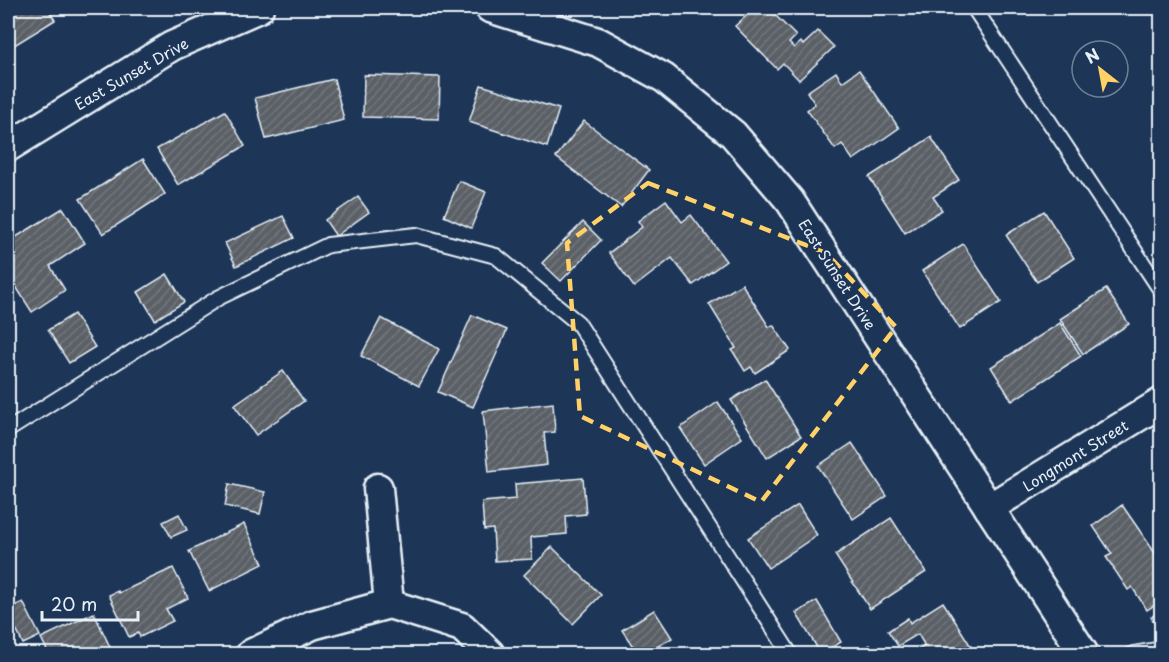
<svg xmlns="http://www.w3.org/2000/svg" width="1169" height="662" font-family="'Playpen Sans',sans-serif">
<style>
.building{fill:url(#building-hatch);stroke:#e8f1f8;stroke-width:1.5}
.lines{fill:none;stroke-linecap:round;stroke-linejoin:round}
.service-casing{stroke:#e8f1f8;stroke-width:18}
.minor-casing{stroke:#e8f1f8;stroke-width:33}
.service{stroke:#1d3557;stroke-width:14}
.minor{stroke:#1d3557;stroke-width:28}
.marked{fill:none;stroke:#ffd166;stroke-width:4.5;stroke-dasharray:12 8;stroke-linejoin:round}
.labels{text-anchor:middle;dominant-baseline:central;stroke-width:4.5;stroke-linejoin:round;paint-order:stroke}
.street-label{font-size:15px;fill:#e8f1f8;stroke:#1d3557}
</style>
<defs>
<pattern id="building-hatch" width="6" height="6" patternUnits="userSpaceOnUse" patternTransform="scale(1.5)"><rect width="6" height="6" fill="#5a6066"/><path d="M-1 1l2-2M0 6l6-6M5 7l2-2" fill="none" stroke="#72777d"/></pattern>
</defs>
<rect width="100%" height="100%" fill="#1d3557"/>
<filter id="ink" filterUnits="userSpaceOnUse"><feTurbulence type="fractalNoise" baseFrequency=".0167" numOctaves="2"/><feDisplacementMap in="SourceGraphic" scale="12" xChannelSelector="R" yChannelSelector="G"/><feConvolveMatrix kernelMatrix="1 2 1 2 8 2 1 2 1" color-interpolation-filters="sRGB"/></filter>
<g filter="url(#ink)">
<g class="building">
<path d="M8,8H47L55,20L8,49Z"/>
<path d="M755,8H768L796,36L789,43L794,48L801,42L803,45L818,31L834,47L799,80L783,63L777,69L735,26Z"/>
<path d="M859,70L899,128L853,160L842,144L835,149L807,110L815,104L807,92L836,72L842,82Z"/>
<path d="M364,75L440,77L439,119L363,117Z"/>
<path d="M334,79L344,120L266,139L255,98Z"/>
<path d="M481,85L559,109L547,147L469,122Z"/>
<path d="M225,111L245,146L178,185L157,149Z"/>
<path d="M584,121L649,170L621,207L556,157Z"/>
<path d="M931,137L959,180L933,197L942,210L905,233L869,177Z"/>
<path d="M143,159L165,194L103,234L80,199Z"/>
<path d="M459,181L486,192L471,228L444,216Z"/>
<path d="M358,197L369,212L336,236L325,220Z"/>
<path d="M666,200L682,222L691,215L726,261L693,285L672,258L634,287L609,253L642,227L638,221Z"/>
<path d="M63,208L85,243L50,266L65,290L32,312L8,274V242Z"/>
<path d="M1044,211L1074,258L1037,282L1006,235Z"/>
<path d="M283,216L294,238L236,266L225,243Z"/>
<path d="M583,222L601,240L561,281L542,263Z"/>
<path d="M963,244L1001,302L960,329L922,271Z"/>
<path d="M167,274L184,302L155,320L138,292Z"/>
<path d="M742,284L769,327L773,325L790,350L755,373L751,367L745,371L732,350L736,348L709,304Z"/>
<path d="M1106,289L1129,324L1083,354L1060,319Z"/>
<path d="M74,314L95,347L69,363L48,330Z"/>
<path d="M472,315L507,330L473,407L438,392Z"/>
<path d="M381,318L439,349L419,386L361,356Z"/>
<path d="M1060,323L1081,356L1012,401L991,367Z"/>
<path d="M283,371L304,401L256,435L234,405Z"/>
<path d="M765,379L801,436L767,458L731,400Z"/>
<path d="M718,402L742,438L704,464L680,428Z"/>
<path d="M553,403L555,432L544,433L547,465L489,472L483,411Z"/>
<path d="M852,443L887,496L853,519L818,466Z"/>
<path d="M583,478L586,514L566,516L567,534L531,537L532,559L495,561L493,529L484,530L482,502L516,499L515,484Z"/>
<path d="M229,484L265,492L260,514L225,506Z"/>
<path d="M798,505L817,535L768,568L748,538Z"/>
<path d="M1122,505L1162,563V600L1147,610L1132,587L1128,590L1106,557L1112,554L1093,526Z"/>
<path d="M179,514L187,530L171,537L163,522Z"/>
<path d="M891,518L926,572L870,609L835,555Z"/>
<path d="M244,524L263,564L209,591L189,551Z"/>
<path d="M552,547L601,595L573,624L524,575Z"/>
<path d="M173,568L188,598L166,609L173,621L140,637L138,633L129,637L109,595L118,591L119,593Z"/>
<path d="M817,601L841,642L821,654L796,613Z"/>
<path d="M23,602L40,636L23,644L8,612V609Z"/>
<path d="M943,602L972,648L962,654H911L925,646L918,634L898,646L888,631L908,618L910,623Z"/>
<path d="M654,610L672,638L645,654H638L622,630Z"/>
<path d="M1162,610V633H1161L1151,617Z"/>
<path d="M94,613L110,647L95,654H49L41,638Z"/>
<path d="M870,645L876,654H855Z"/>
</g>
<g class="lines">
<defs>
<g id="service">
<path d="M974,8L1162,292"/>
<path d="M8,430L218,298L328,245L416,235L496,256L578,323L790,654"/>
<path d="M1133,654L1162,649"/>
</g>
<g id="minor">
<path d="M490,8L598,42L664,78L733,134L790,201L1084,654"/>
<path d="M8,147L172,46L259,8"/>
<path d="M378,488L389,604"/>
<path d="M989,508L1162,402"/>
<path d="M251,654L312,625L389,604L462,627L490,654"/>
</g>
</defs>
<use href="#service" class="service-casing"/>
<use href="#minor" class="minor-casing"/>
<use href="#service" class="service"/>
<use href="#minor" class="minor"/>
</g>
</g>
<path class="marked" d="M648,183L826,253L896,327L761,502L580,416L567,243Z"/>
<g class="labels">
<g class="street-label">
<text transform="translate(131 73) rotate(-30)">East Sunset Drive</text>
<text transform="translate(838 274) rotate(57)">East Sunset Drive</text>
<text transform="translate(1075 455) rotate(-32)">Longmont Street</text>
</g>
</g>
<rect width="1169" height="662" fill="none" stroke="#1d3557" stroke-width="30"/>
<rect x="15" y="15" width="1139" height="632" fill="none" stroke="#e8f1f8" stroke-width="2" filter="url(#ink)"/>
<g transform="translate(1100 69) rotate(329)"><circle r="28" fill="#1d3557" stroke="#6e8097" stroke-width="1.5"/>
<path d="M0-4.5L10 22L0 15L-10 22Z" fill="#ffd166"/>
<text y="-9" font-size="16" font-weight="bold" text-anchor="middle" fill="#e8f1f8">N</text>
</g>
<path d="M42 611v9h96v-9" fill="none" stroke="#e8f1f8" stroke-width="3"/>
<text x="51" y="611" font-size="18" fill="#e8f1f8" stroke="#1d3557" stroke-width="4.5" paint-order="stroke">20 m</text>
</svg>
